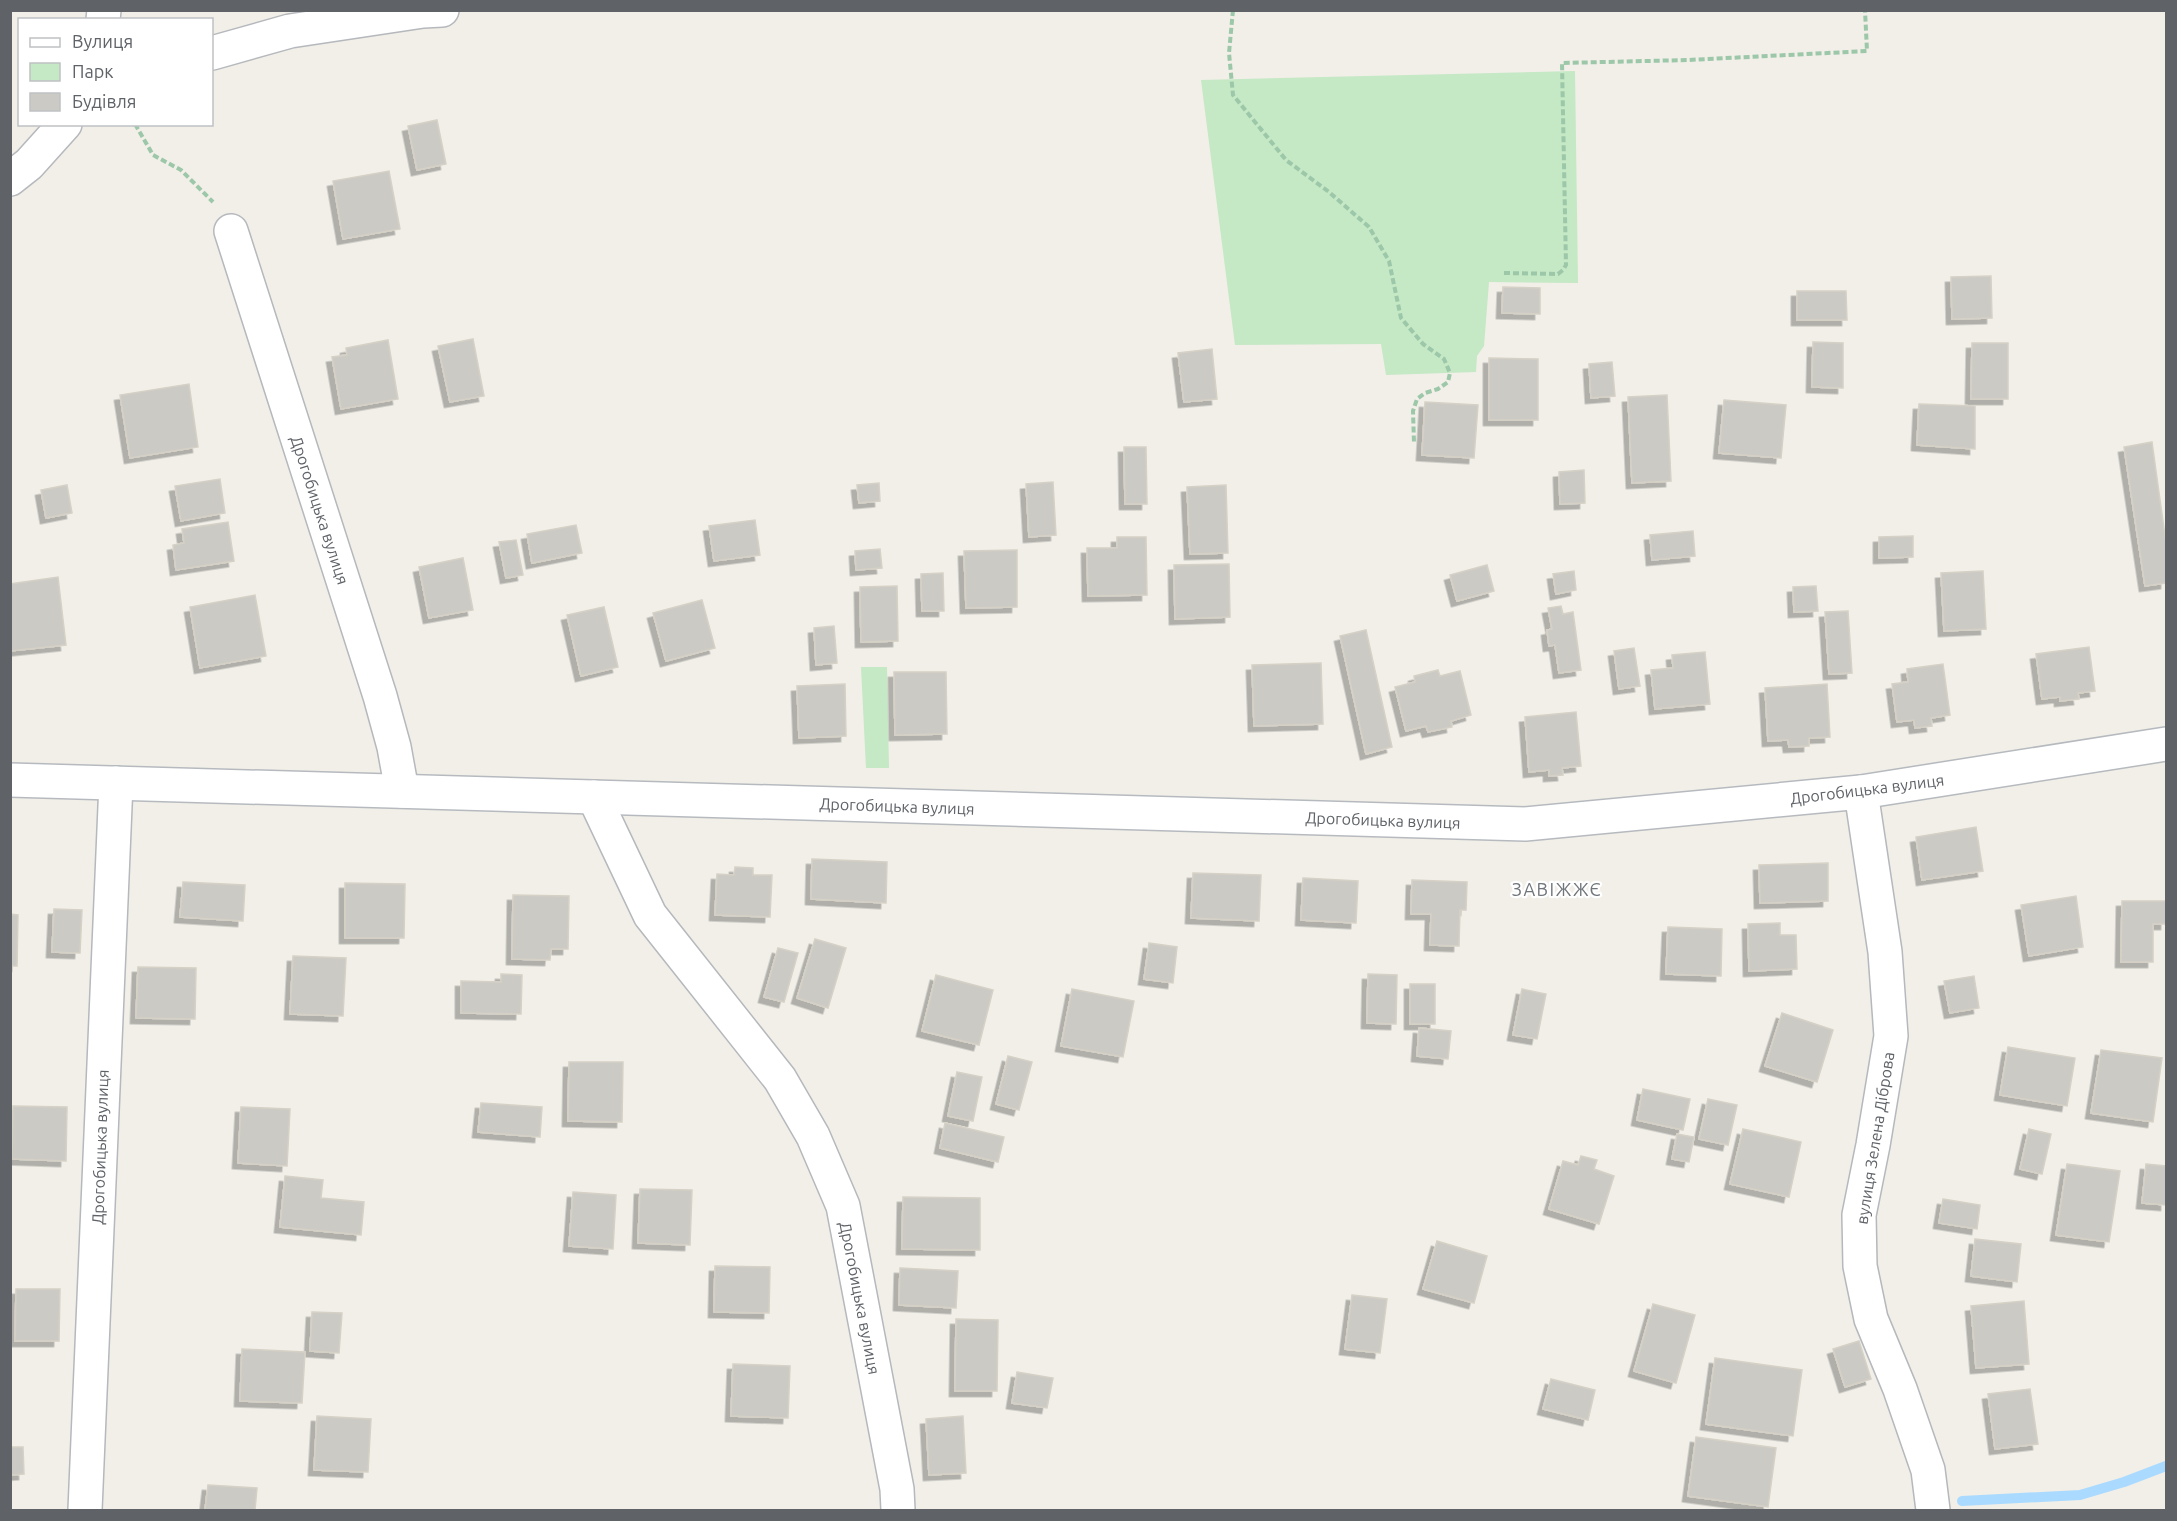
<svg xmlns="http://www.w3.org/2000/svg" width="2177" height="1521" font-family="Ubuntu,sans-serif">
<style>
.green{fill:#c5e8c5}
.lines{fill:none;stroke-linecap:round;stroke-linejoin:round}
.stream{stroke:#aadaff;stroke-width:10}
.building{fill:#cccac5;stroke:#d6d1c6;stroke-width:1.5;filter:url(#shadow)}
.street-casing{stroke:#b5b8bc;stroke-width:36}
.secondary-casing{stroke:#b6babf;stroke-width:36}
.path{stroke:#9cc7a9;stroke-width:4;stroke-dasharray:6 3;stroke-linecap:butt}
.street{stroke:#fff;stroke-width:33}
.secondary{stroke:#fff;stroke-width:33}
.labels{text-anchor:middle;dominant-baseline:central;stroke-width:4.5;stroke-linejoin:round;paint-order:stroke}
.street-label{font-size:16px;fill:#5f6368;stroke:#fff}
.neighbourhood-label{font-size:18px;letter-spacing:1.5px;fill:#70757a;stroke:#fff}
</style>
<defs>
<filter id="shadow"><feDropShadow dx="-5.5" dy="5.5" stdDeviation="0" flood-color="#0004"/></filter>
</defs>
<rect width="100%" height="100%" fill="#f1efe8"/>
<g class="green">
<path d="M1575,71L1578,283L1489,282L1484,346L1477,356L1476,372L1386,375L1381,344L1235,345L1201,80Z"/>
<path d="M861,667H887L889,768H866Z"/>
</g>
<g class="lines">
<path class="stream" d="M1962,1501L2080,1495L2124,1482L2166,1466"/>
</g>
<g class="building">
<path d="M437,120L446,164L417,170L408,126Z"/>
<path d="M389,171L400,229L343,239L333,181Z"/>
<path d="M1991,276L1992,318L1952,319L1951,277Z"/>
<path d="M1503,287L1540,288V314L1502,313Z"/>
<path d="M1797,291H1846L1847,320H1797Z"/>
<path d="M473,339L484,396L450,402L438,346Z"/>
<path d="M388,340L398,399L341,409L332,357L347,355L346,348Z"/>
<path d="M1813,342L1843,343V388L1812,387Z"/>
<path d="M1972,343H2008V399H1971Z"/>
<path d="M1212,349L1217,399L1184,402L1178,353Z"/>
<path d="M1489,358L1538,359V420H1489Z"/>
<path d="M1612,362L1615,396L1591,398L1589,364Z"/>
<path d="M189,384L198,447L130,458L120,395Z"/>
<path d="M1667,395L1671,481L1632,483L1628,397Z"/>
<path d="M1724,400L1786,405L1781,458L1719,453Z"/>
<path d="M1425,402L1478,405L1474,458L1422,455Z"/>
<path d="M1919,404L1975,406V449L1917,445Z"/>
<path d="M2152,442L2166,543V583L2145,586L2124,447Z"/>
<path d="M1124,447H1146L1147,504H1125Z"/>
<path d="M1584,470L1585,503L1560,504L1559,472Z"/>
<path d="M220,479L225,513L181,521L175,486Z"/>
<path d="M1053,482L1056,535L1029,537L1026,484Z"/>
<path d="M879,483L880,501L859,503L857,485Z"/>
<path d="M67,485L72,513L46,518L41,490Z"/>
<path d="M1226,485L1228,553L1190,554L1187,487Z"/>
<path d="M755,520L760,555L714,561L709,526Z"/>
<path d="M228,522L234,561L176,570L173,545L184,543L182,529Z"/>
<path d="M576,525L582,553L532,563L527,534Z"/>
<path d="M1693,531L1695,556L1652,560L1650,535Z"/>
<path d="M1913,536V557L1879,558V537Z"/>
<path d="M1117,537H1146L1147,595L1088,596L1087,548H1117Z"/>
<path d="M516,540L523,575L506,578L499,542Z"/>
<path d="M880,549L882,568L856,570L855,551Z"/>
<path d="M1017,550V607L966,608L964,551Z"/>
<path d="M463,558L473,610L429,618L419,567Z"/>
<path d="M1229,564L1230,617L1175,619L1174,565Z"/>
<path d="M1487,565L1494,591L1457,601L1450,575Z"/>
<path d="M1574,571L1576,590L1556,594L1553,574Z"/>
<path d="M1983,571L1986,629L1944,631L1941,573Z"/>
<path d="M943,573L944,611H922L921,574Z"/>
<path d="M58,577L66,645L10,651V584Z"/>
<path d="M897,586L898,641L861,642L860,587Z"/>
<path d="M1816,586L1818,611L1794,612L1793,587Z"/>
<path d="M255,595L266,656L200,668L190,607Z"/>
<path d="M702,600L715,648L666,661L653,613Z"/>
<path d="M1561,606L1563,614L1573,612L1581,670L1559,673L1555,645L1549,646L1547,630L1552,629L1548,608Z"/>
<path d="M604,607L618,667L581,676L567,615Z"/>
<path d="M1848,611L1852,673L1829,674L1825,612Z"/>
<path d="M834,626L837,663L816,665L814,628Z"/>
<path d="M1366,630L1392,747L1366,754L1340,636Z"/>
<path d="M2089,647L2095,691L2078,693L2079,699L2060,701V697L2042,699L2036,654Z"/>
<path d="M1634,648L1640,686L1619,689L1614,651Z"/>
<path d="M1705,652L1710,704L1655,709L1651,670L1673,668L1672,655Z"/>
<path d="M1321,663L1323,724L1254,726L1252,665Z"/>
<path d="M1943,664L1950,715L1931,718L1932,726L1915,728L1914,720L1897,722L1892,684L1908,682L1907,669Z"/>
<path d="M1438,670L1440,676L1460,671L1471,715L1451,721L1452,727L1428,732L1426,726L1406,731L1395,687L1415,682L1414,676Z"/>
<path d="M894,672H946L947,734L895,735Z"/>
<path d="M845,684L846,736L799,738L797,686Z"/>
<path d="M1827,684L1830,737L1809,738V746L1789,747L1788,740L1768,741L1765,688Z"/>
<path d="M1576,712L1581,766L1562,768L1563,775L1549,776V770L1529,772L1525,717Z"/>
<path d="M1976,827L1983,871L1922,880L1916,837Z"/>
<path d="M812,859L887,862L886,903L811,899Z"/>
<path d="M1828,863V901L1760,903L1759,865Z"/>
<path d="M735,867L753,868V875H772L770,917L715,915L717,874L734,875Z"/>
<path d="M1193,873L1261,875L1259,921L1191,918Z"/>
<path d="M1303,878L1358,881L1356,923L1301,920Z"/>
<path d="M1412,880L1467,882L1466,910H1460L1459,946L1430,945L1431,914H1411Z"/>
<path d="M183,882L245,885L243,921L180,917Z"/>
<path d="M345,883L405,884L404,938H345Z"/>
<path d="M513,895L569,896L568,949H551L550,960L512,959Z"/>
<path d="M2076,896L2083,947L2029,956L2021,905Z"/>
<path d="M2122,901H2166V924H2153V962H2121Z"/>
<path d="M54,909L82,910L80,953L52,952Z"/>
<path d="M10,914L18,915L17,966H10Z"/>
<path d="M1780,923V935H1796L1797,969L1749,971L1748,924Z"/>
<path d="M1668,927L1722,929L1721,976L1666,974Z"/>
<path d="M815,939L846,948L828,1008L797,998Z"/>
<path d="M1149,943L1177,947L1173,983L1144,979Z"/>
<path d="M778,948L798,953L784,1002L764,997Z"/>
<path d="M293,956L346,958L343,1016L290,1014Z"/>
<path d="M138,967L196,968L195,1019L136,1018Z"/>
<path d="M501,974L522,975L521,1014L461,1013V981L501,982Z"/>
<path d="M1368,974L1397,975L1396,1024L1367,1023Z"/>
<path d="M936,975L993,990L979,1045L922,1031Z"/>
<path d="M1974,976L1979,1008L1950,1013L1944,981Z"/>
<rect x="1410" y="984" width="25" height="40"/>
<path d="M1072,989L1134,1001L1123,1057L1061,1046Z"/>
<path d="M1522,989L1546,994L1537,1039L1513,1035Z"/>
<path d="M1782,1013L1833,1030L1817,1082L1765,1066Z"/>
<path d="M1419,1028L1451,1031L1448,1059L1417,1056Z"/>
<path d="M2008,1047L2075,1058L2067,1106L2000,1095Z"/>
<path d="M2101,1050L2162,1058L2153,1122L2091,1113Z"/>
<path d="M1008,1056L1032,1062L1019,1110L996,1104Z"/>
<path d="M569,1062H623L622,1122L568,1121Z"/>
<path d="M957,1072L982,1077L973,1121L948,1116Z"/>
<path d="M1643,1089L1690,1099L1683,1130L1637,1120Z"/>
<path d="M1708,1099L1737,1105L1728,1145L1699,1139Z"/>
<path d="M481,1103L542,1107L540,1137L478,1132Z"/>
<path d="M13,1106L67,1107L66,1161L12,1159Z"/>
<path d="M241,1107L290,1109L287,1166L238,1163Z"/>
<path d="M945,1123L1004,1137L998,1162L940,1148Z"/>
<path d="M1743,1129L1801,1142L1789,1197L1730,1184Z"/>
<path d="M2029,1129L2051,1134L2042,1174L2020,1169Z"/>
<path d="M1677,1134L1694,1137L1689,1162L1672,1159Z"/>
<path d="M1581,1156L1597,1160L1594,1169L1614,1176L1599,1224L1549,1209L1563,1161L1578,1165Z"/>
<path d="M2067,1164L2120,1171L2109,1242L2056,1235Z"/>
<path d="M2146,1164L2166,1166V1205L2142,1203Z"/>
<path d="M285,1176L323,1180L321,1198L364,1202L361,1235L280,1227Z"/>
<path d="M640,1189L692,1190L690,1245L638,1243Z"/>
<path d="M573,1192L616,1195L613,1249L569,1246Z"/>
<path d="M903,1197L980,1198V1250L902,1249Z"/>
<path d="M1943,1199L1980,1205L1977,1229L1939,1223Z"/>
<path d="M1975,1239L2021,1244L2017,1282L1971,1276Z"/>
<path d="M1437,1241L1487,1256L1474,1303L1423,1289Z"/>
<path d="M715,1266L770,1267L769,1313L714,1312Z"/>
<path d="M900,1268L958,1271L956,1308L899,1305Z"/>
<path d="M16,1289H60L59,1341H15Z"/>
<path d="M1352,1295L1387,1299L1380,1353L1345,1349Z"/>
<path d="M2024,1301L2029,1364L1976,1368L1971,1306Z"/>
<path d="M1653,1304L1695,1315L1676,1383L1634,1371Z"/>
<path d="M312,1312L342,1313L339,1353L310,1351Z"/>
<path d="M956,1319L998,1320L997,1391H955Z"/>
<path d="M1859,1341L1871,1379L1845,1387L1833,1349Z"/>
<path d="M242,1349L305,1352L302,1403L240,1401Z"/>
<path d="M1715,1358L1802,1370L1793,1436L1706,1424Z"/>
<path d="M733,1364L790,1366L788,1418L731,1416Z"/>
<path d="M1017,1372L1053,1378L1047,1408L1012,1403Z"/>
<path d="M1551,1379L1595,1390L1588,1420L1543,1409Z"/>
<path d="M2030,1389L2038,1444L1995,1449L1988,1394Z"/>
<path d="M317,1416L371,1419L368,1472L314,1470Z"/>
<path d="M963,1416L966,1473L929,1475L926,1419Z"/>
<path d="M1696,1437L1776,1448L1768,1507L1688,1496Z"/>
<path d="M10,1447H23L24,1474L10,1475Z"/>
<path d="M208,1485L257,1488L255,1510H205Z"/>
</g>
<g class="lines">
<defs>
<g id="street">
<path d="M103,20L104,10"/>
<path d="M212,53L290,31L423,11L442,10"/>
<path d="M10,179L29,164L65,124"/>
<path d="M231,231L380,696L394,747L402,791"/>
<path d="M1861,792L1885,952L1891,1036L1873,1145L1859,1215L1860,1266L1871,1319L1900,1389L1928,1470L1933,1510"/>
<path d="M594,797L650,915L780,1079L813,1136L843,1206L897,1489L898,1510"/>
<path d="M85,1510L116,783"/>
</g>
<path id="secondary" d="M10,780L1525,824L1861,792L2166,744"/>
</defs>
<use href="#street" class="street-casing"/>
<use href="#secondary" class="secondary-casing"/>
<g class="path">
<path d="M1233,10L1229,53L1233,95L1286,160L1329,192L1369,227L1389,261L1401,318L1423,344L1444,359L1450,373L1448,382L1438,389L1425,393L1417,399L1413,411L1414,443"/>
<path d="M135,124L153,155L181,170L213,202"/>
<path d="M1504,273L1558,274L1563,270L1566,265L1562,63L1688,60L1867,51L1865,10"/>
</g>
<use href="#street" class="street"/>
<use href="#secondary" class="secondary"/>
</g>
<g class="labels">
<g class="street-label">
<text transform="translate(320 510) rotate(72)">Дрогобицька вулиця</text>
<text transform="translate(1867 789) rotate(-7)">Дрогобицька вулиця</text>
<text transform="translate(897 806) rotate(2)">Дрогобицька вулиця</text>
<text transform="translate(1383 820) rotate(2)">Дрогобицька вулиця</text>
<text transform="translate(1875 1138) rotate(-81)">вулиця Зелена Діброва</text>
<text transform="translate(100 1147) rotate(-88)">Дрогобицька вулиця</text>
<text transform="translate(860 1298) rotate(79)">Дрогобицька вулиця</text>
</g>
<g class="neighbourhood-label">
<text x="1557" y="889">ЗАВІЖЖЄ</text>
</g>
</g>
<rect width="2177" height="1521" fill="none" stroke="#5f6368" stroke-width="24"/>
<rect x="18" y="18" width="195" height="108" fill="#ffffff" stroke="#bfc1c3" stroke-width="1.5"/>
<rect x="30" y="38" width="30" height="9" fill="#ffffff" stroke="#bfc1c3" stroke-width="1.5"/>
<text x="72" y="48" font-size="18" fill="#5f6368">Вулиця</text>
<rect x="30" y="63" width="30" height="18" fill="#c5e8c5" stroke="#bfc1c3" stroke-width="1.5"/>
<text x="72" y="78" font-size="18" fill="#5f6368">Парк</text>
<rect x="30" y="93" width="30" height="18" fill="#cccac5" stroke="#bfc1c3" stroke-width="1.5"/>
<text x="72" y="108" font-size="18" fill="#5f6368">Будівля</text>
</svg>
